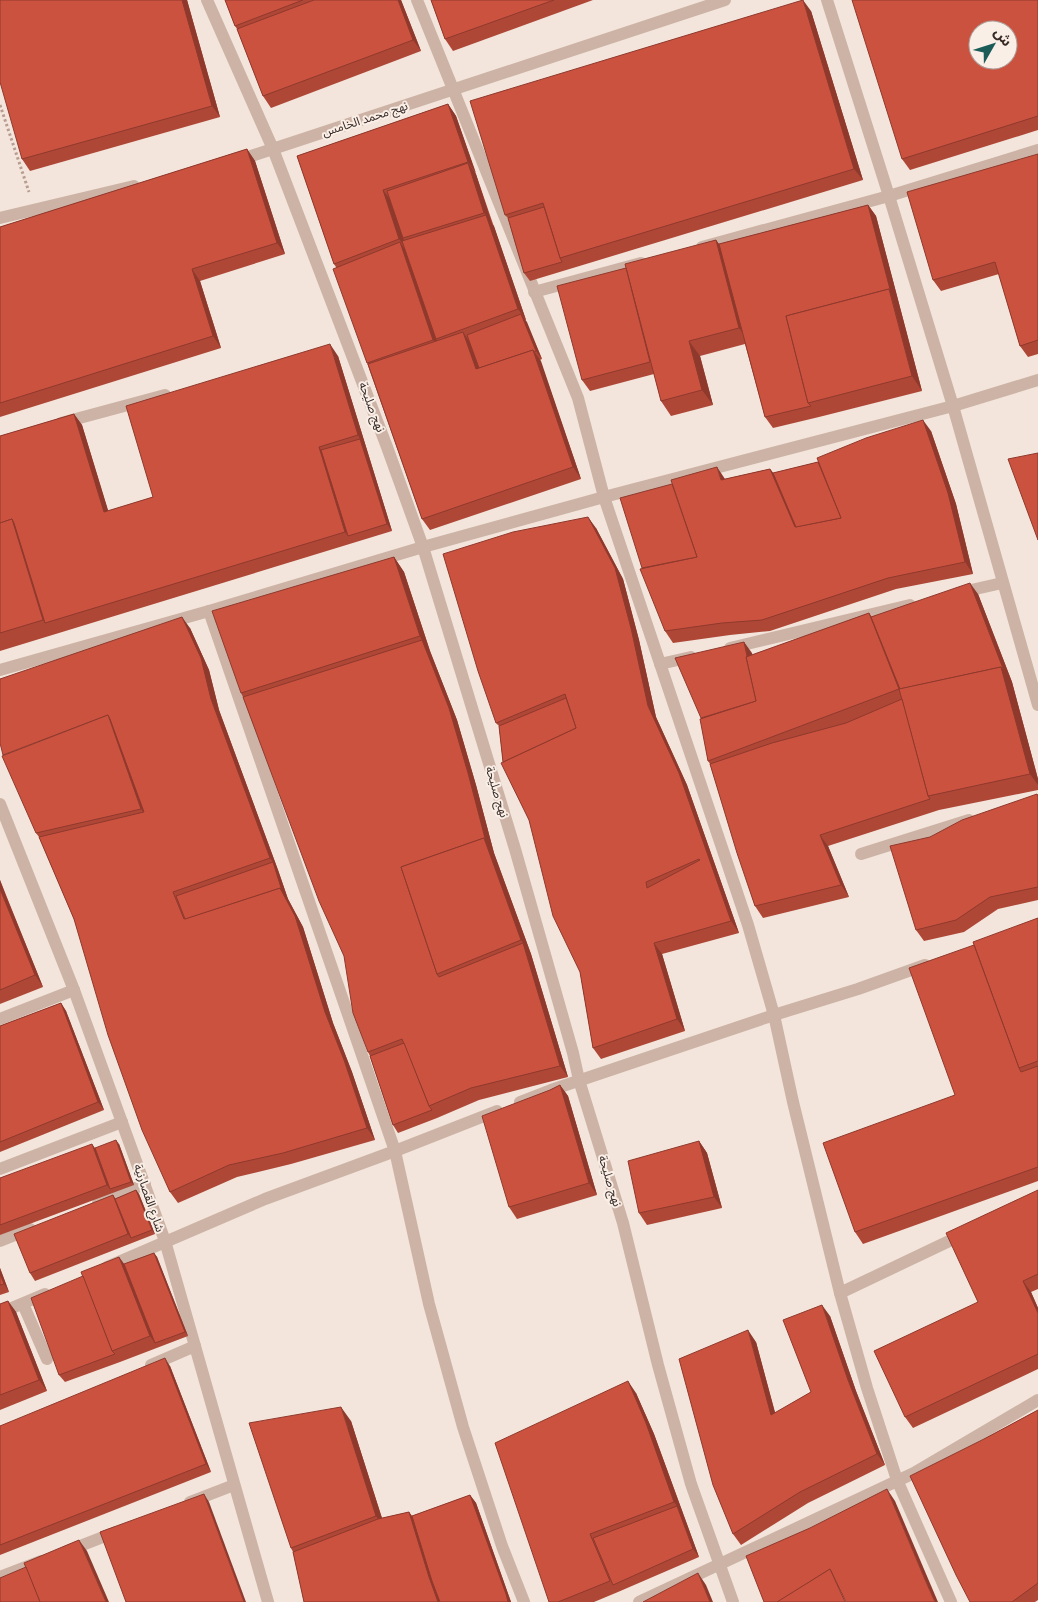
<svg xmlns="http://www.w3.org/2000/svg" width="1038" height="1602" font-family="Raleway,'Noto Sans Arabic',sans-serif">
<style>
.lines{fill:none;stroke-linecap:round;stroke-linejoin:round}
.path{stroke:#b89c90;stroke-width:3;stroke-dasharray:2.5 2.5;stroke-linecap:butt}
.minor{stroke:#ccb3a6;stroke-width:12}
.tertiary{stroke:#ccb3a6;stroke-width:12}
.wall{fill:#af4737}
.shaded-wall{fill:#8f392d}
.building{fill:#cc5240;stroke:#8f392d;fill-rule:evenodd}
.labels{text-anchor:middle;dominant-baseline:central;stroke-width:4;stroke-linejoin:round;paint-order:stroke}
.street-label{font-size:12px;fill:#372a27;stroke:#faefe7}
</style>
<rect width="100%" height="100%" fill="#f3e5db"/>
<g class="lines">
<path class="path" d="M0,105L29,192"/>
<g class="minor">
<path d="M207,0L273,149L387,447L423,547L515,849L573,1053L579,1080L623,1223L658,1365L691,1484L733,1602"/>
<path d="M417,0L578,398L604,497L748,925L774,1015L793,1102L840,1293L867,1388L897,1480L951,1602"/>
<path d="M827,0L889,196L953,406L1038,705"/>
<path d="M236,161L725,0"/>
<path d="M0,218L134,186"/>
<path d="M702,247L889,196L1038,150"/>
<path d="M534,292L641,263"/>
<path d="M61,423L165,395"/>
<path d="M958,593L1002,583"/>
<path d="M209,611L395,1151L429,1304L463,1427L502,1546L524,1602"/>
<path d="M730,648L910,605"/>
<path d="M660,664L691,657"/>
<path d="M0,670L209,611L423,547L604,497L953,406L1038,380"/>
<path d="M861,854L969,820"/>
<path d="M0,1019L74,990"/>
<path d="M520,1102L551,1090L774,1015L858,989L925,965"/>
<path d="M0,1169L122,1122"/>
<path d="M98,1203L145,1184"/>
<path d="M0,1241L30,1229"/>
<path d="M107,1267L265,1199L395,1151L497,1111"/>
<path d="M840,1293L964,1234"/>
<path d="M23,1304L47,1359"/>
<path d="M0,1313L45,1294"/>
<path d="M151,1365L195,1346"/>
<path d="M190,1502L234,1485"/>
<path d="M67,1551L116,1532"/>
<path d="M0,1577L41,1561"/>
<path d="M639,1602L914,1473L1038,1400"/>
</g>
<path class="tertiary" d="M0,804L74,990L165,1241L268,1602"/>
</g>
<g class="wall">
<path d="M0,0H187L220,117L30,171L22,159Z"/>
<path d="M225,0H401L421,51L271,108L263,96L237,29L235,26Z"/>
<path d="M431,0H593L453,51L445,39Z"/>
<path d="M1038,0V130L910,170L902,159Z"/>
<path d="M811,11L863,180L530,281L524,273L508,218L505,215Z"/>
<path d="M448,104L456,116L526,320H525L542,359L540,360L581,479L430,530L422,519L367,363L336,267L334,264L297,156Z"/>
<path d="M247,149L255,161L285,254L200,281L221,348L0,417V227Z"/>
<path d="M1038,154V354L1028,357L1020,346L999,274L941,291L933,280Z"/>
<path d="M868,205L876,216L922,391L819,417L773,428L765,417L745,344L700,356L713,405L671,416L661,401L654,374L590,391L582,380L626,268L716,240L719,244Z"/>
<path d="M338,356L392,531L0,651V436L74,414L82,425L108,511L153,497Z"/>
<path d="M931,431L956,504L973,574L896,589L770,631L730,635L673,643L665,631L642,568L725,479L770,469L773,473L818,462Z"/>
<path d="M596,528L623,579L639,640L656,717L687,785L739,933L662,954L685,1031L601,1059L593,1048L580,972L529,820L503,762L499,726L496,723Z"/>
<path d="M394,557L404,572L430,651L457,720L476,785L494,853L531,954L568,1077L479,1100L437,1118L398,1133L393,1125L370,1056L368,1052L344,956L243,697L241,693Z"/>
<path d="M978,594L1012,682L1038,779V790L939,810L828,846L849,897L763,918L755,906L710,764L708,761L701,718L744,642L752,655L869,613L871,617Z"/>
<path d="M190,628L209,670L219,710L278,870L288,899L303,927L333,1023L352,1072L375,1140L291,1164L237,1177L178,1203L170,1192L74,919L39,837L36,833Z"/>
<path d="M1037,794L1038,795V900L998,909L964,932L924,941L916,930Z"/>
<path d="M0,880L43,987L0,1004Z"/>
<path d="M1038,918V1181L863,1244L855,1232L955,1095L974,945Z"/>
<path d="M61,1003L66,1011L104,1110L0,1152V1026Z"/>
<path d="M560,1085L568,1096L597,1195L517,1219L509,1207L550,1090Z"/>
<path d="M699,1141L707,1153L722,1208L647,1225L639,1213Z"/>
<path d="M119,1144L134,1185L0,1235V1178L95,1148Z"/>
<path d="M136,1190L139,1194L155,1234L35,1281L30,1273L113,1195L115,1199Z"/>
<path d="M1038,1190V1289L1031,1292L1038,1308V1369L913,1428L905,1417L978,1302Z"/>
<path d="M154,1253L157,1257L188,1336L120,1362L65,1382L59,1375L83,1276L119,1257L124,1264Z"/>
<path d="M0,1268L9,1292L0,1295Z"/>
<path d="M8,1301L16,1312L47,1391L0,1410V1304Z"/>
<path d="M830,1316L856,1391L885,1465L808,1503L741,1545L733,1534L756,1342L775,1413L811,1392Z"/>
<path d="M170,1366L211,1472L0,1555V1426Z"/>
<path d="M636,1393L654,1434L699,1557L618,1592L594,1602H549Z"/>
<path d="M1038,1410V1600L1035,1602H970L984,1439Z"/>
<path d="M351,1421L382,1518L409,1512L412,1516L470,1495L476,1503L511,1602H304L293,1552L291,1548Z"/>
</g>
<g class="shaded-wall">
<path d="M182,0H187L220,117L212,106Z"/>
<path d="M398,0H401L421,51L413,40Z"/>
<path d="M803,0L811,11L863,180L854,169Z"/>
<path d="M448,104L456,116L476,173L468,162Z"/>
<path d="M247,149L255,161L285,254L277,243Z"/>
<path d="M468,163L476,174L492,224L494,226L526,320L518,309L486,215L484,213Z"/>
<path d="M383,190L392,202L407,250L399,239Z"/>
<path d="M868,205L876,216L922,391L912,376Z"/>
<path d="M716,240L727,255L750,343L739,328Z"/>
<path d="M400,242L408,254L436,339L438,342L441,351L433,340Z"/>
<path d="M192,269L200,281L221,348L213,336Z"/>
<path d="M521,314L527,322L542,359L536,351Z"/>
<path d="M463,332L471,344L480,371L476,369Z"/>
<path d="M689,341L700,356L713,405L702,390Z"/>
<path d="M330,344L338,356L392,531L387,524L360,439L358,435Z"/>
<path d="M533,350L541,361L581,479L573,467Z"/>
<path d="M74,414L82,425L112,523L104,512Z"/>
<path d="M923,420L931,431L956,504L973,574L965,562Z"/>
<path d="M319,447L327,458L348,536L345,532Z"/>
<path d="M717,467L725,479L729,491L721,480Z"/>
<path d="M770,469L779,480L799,530L795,527Z"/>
<path d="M588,517L596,528L623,579L639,640L656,717L687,785L739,933L731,921L648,706Z"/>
<path d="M12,519L22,534L45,623L43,620Z"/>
<path d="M394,557L404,572L430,651L457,720L476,785L494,853L531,954L568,1077L560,1066L523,943L521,940L484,838L422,640L420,636Z"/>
<path d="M970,583L978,594L1012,682L1038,779V785L1030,774Z"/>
<path d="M869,613L879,628L901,692L899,689Z"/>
<path d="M182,617L190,628L209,670L219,710L278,870L288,899L303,927L333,1023L352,1072L375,1140L367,1128L280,888L273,862L270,858L211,699Z"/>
<path d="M744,642L752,653L767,716L759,704Z"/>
<path d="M108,715L118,730L152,823L141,809Z"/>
<path d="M820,835L828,846L849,897L841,885Z"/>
<path d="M0,880L6,896L43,987L35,975L0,889Z"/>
<path d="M654,943L662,954L685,1031L677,1019Z"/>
<path d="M61,1003L66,1011L104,1110L98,1102Z"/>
<path d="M560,1085L568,1096L597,1195L589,1183Z"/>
<path d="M116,1140L119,1144L134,1185L131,1182Z"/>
<path d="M699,1141L707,1153L722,1208L714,1197Z"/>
<path d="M92,1144L98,1152L110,1189L107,1185Z"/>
<path d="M136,1190L139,1194L155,1234L152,1230Z"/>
<path d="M113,1195L118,1203L131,1238L128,1234Z"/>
<path d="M154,1253L157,1257L188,1336L185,1332Z"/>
<path d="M119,1257L127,1268L155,1343L150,1336Z"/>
<path d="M0,1268L9,1292L4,1284L0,1274Z"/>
<path d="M1023,1281L1031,1292L1038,1308V1313Z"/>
<path d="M8,1301L16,1312L47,1391L39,1380Z"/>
<path d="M822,1305L830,1316L856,1391L885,1465L877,1454L848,1380Z"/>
<path d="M748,1330L756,1342L779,1427L771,1415Z"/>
<path d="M165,1358L170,1366L211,1472L206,1464Z"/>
<path d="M628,1381L636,1393L654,1434L699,1557L693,1549L677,1506L674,1502Z"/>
<path d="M341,1407L351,1421L386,1531L376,1516Z"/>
<path d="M887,1489L895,1501L938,1602H935L926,1582Z"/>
<path d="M204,1494L209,1502L246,1602H244Z"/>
<path d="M470,1495L476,1503L511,1602H508Z"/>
<path d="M409,1512L417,1523L442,1602H438L429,1577Z"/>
<path d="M79,1540L87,1551L109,1602H106Z"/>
<path d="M698,1573L706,1585L713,1602H710Z"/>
</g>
<g class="building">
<path d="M0,0H182L212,106L22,159L0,82Z"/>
<path d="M225,0H303L235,26Z"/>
<path d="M314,0H398L413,40L263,96L237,29Z"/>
<path d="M431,0H554L445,39Z"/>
<path d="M803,0L854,169L560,258L543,203L505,215L470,101Z"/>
<path d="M852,0H1038V116L902,159ZM978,30H1008V60H978Z"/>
<path d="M448,104L468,162L383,190L399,239L334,264L297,156Z"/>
<path d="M247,149L277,243L192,269L213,336L0,403V227Z"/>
<path d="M1038,154V340L1020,346L995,262L933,280L907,192Z"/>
<path d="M468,163L484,213L403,238L387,191Z"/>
<path d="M868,205L891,293L889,289L786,316L808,403L811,406L765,417L719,244Z"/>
<path d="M544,207L560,258L562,262L524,273L508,218Z"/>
<path d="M486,215L518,309L436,339L402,241Z"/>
<path d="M716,240L739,328L689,341L702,390L661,401L625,264Z"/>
<path d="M400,242L433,340L367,363L333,269Z"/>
<path d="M626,268L650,362L582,380L557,286Z"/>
<path d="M889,289L912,376L808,403L786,316Z"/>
<path d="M521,314L536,351L534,352L533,350L479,368L467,335Z"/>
<path d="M463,332L476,369L533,350L573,467L422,519L368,364Z"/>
<path d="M330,344L358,435L319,447L345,532L45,623L14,523L12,519L0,523V436L74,414L104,512L153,497L126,406Z"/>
<path d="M923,420L948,493L965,562L888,578L762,620L722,623L665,631L640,569L697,557L671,480L717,467L721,480L770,469L795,527L841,518L817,458L866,438Z"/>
<path d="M360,439L387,524L348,536L321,450Z"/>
<path d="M1038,453V540L1008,459Z"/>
<path d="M818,462L841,518L796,527L773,473Z"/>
<path d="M672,484L697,557L642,568L620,498Z"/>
<path d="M588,517L615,568L631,628L648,706L679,773L731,921L654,943L677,1019L593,1048L580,972L553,916L529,820L501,763L576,728L565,694L496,723L478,671L443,554L513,532ZM699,859L700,860L647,888L646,882Z"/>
<path d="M12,519L43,620L0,633V523Z"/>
<path d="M394,557L420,636L241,693L212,611Z"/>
<path d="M970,583L1004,671L1001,667L900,689L871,617Z"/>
<path d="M869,613L899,689L708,761L700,719L756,701L746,657Z"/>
<path d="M182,617L201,658L211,699L270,858L173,892L184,919L280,888L295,916L325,1012L344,1060L367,1128L283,1153L229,1165L170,1192L142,1130L108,1035L74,919L39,837L144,812L110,719L108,715L3,755L0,743V679Z"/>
<path d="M422,640L449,708L468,773L486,842L484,838L401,867L437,974L439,977L523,943L560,1066L471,1088L429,1106L402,1039L368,1052L353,1013L344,956L319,901L243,697Z"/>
<path d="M744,642L747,656L746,657L756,701L701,718L675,658Z"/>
<path d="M1001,667L1030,774L928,796L899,689Z"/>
<path d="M566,698L576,728L503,762L499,726Z"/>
<path d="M902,699L928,796L930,799L820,835L841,885L755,906L737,853L710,764L772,743L846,723Z"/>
<path d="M108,715L141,809L36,833L2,756Z"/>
<path d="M1037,794L1038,796V887L990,897L956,920L916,930L890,846L930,837L962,820Z"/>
<path d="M484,838L521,940L437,974L401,867Z"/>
<path d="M273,862L282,891L280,888L185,919L176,896Z"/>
<path d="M0,889L35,975L0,990Z"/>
<path d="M1038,918V1061L1019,1068L973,942Z"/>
<path d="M974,945L1019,1068L1021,1072L1038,1066V1167L855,1232L823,1143L955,1095L909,968Z"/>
<path d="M61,1003L98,1102L0,1142V1026Z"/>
<path d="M404,1043L429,1106L432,1110L393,1125L370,1056Z"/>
<path d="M560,1085L589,1183L509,1207L482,1116L550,1090Z"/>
<path d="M116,1140L131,1182L110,1189L95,1148Z"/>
<path d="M699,1141L714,1197L639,1213L628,1161Z"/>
<path d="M92,1144L107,1185L0,1225V1178Z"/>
<path d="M136,1190L152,1230L131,1238L115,1199Z"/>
<path d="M1038,1190V1274L1023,1281L1038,1313V1354L905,1417L874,1351L978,1302L946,1233Z"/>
<path d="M113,1195L128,1234L30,1273L14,1234Z"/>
<path d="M154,1253L185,1332L155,1343L124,1264Z"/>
<path d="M119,1257L150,1336L112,1351L81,1272Z"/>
<path d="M0,1274L4,1284L0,1285Z"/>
<path d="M83,1276L112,1351L115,1354L59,1375L31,1298Z"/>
<path d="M8,1301L39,1380L0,1395V1304Z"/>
<path d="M822,1305L848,1380L877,1454L800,1492L733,1534L713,1485L679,1359L748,1330L771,1415L811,1392L783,1320Z"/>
<path d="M165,1358L206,1464L0,1545V1426Z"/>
<path d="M628,1381L646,1423L674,1502L590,1534L610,1581L558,1602H549L495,1443Z"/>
<path d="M341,1407L376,1516L291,1548L249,1423Z"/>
<path d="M1038,1410V1583L1012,1602H970L956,1575L910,1476L984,1439Z"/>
<path d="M887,1489L926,1582L935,1602H846L832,1573L830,1569L778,1602H764L746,1556L810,1528Z"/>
<path d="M204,1494L244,1602H126L100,1532Z"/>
<path d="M470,1495L506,1594L508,1602H440L432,1581L412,1516Z"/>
<path d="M677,1506L693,1549L613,1585L593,1538Z"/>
<path d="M409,1512L429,1577L438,1602H304L293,1552L378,1519Z"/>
<path d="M79,1540L106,1602H40L24,1563Z"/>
<path d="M26,1567L40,1602H0V1578Z"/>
<path d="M830,1569L845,1602H777Z"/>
<path d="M698,1573L710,1602H643Z"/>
</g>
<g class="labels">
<g class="street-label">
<text transform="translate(365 119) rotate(-18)">نهج محمد الخامس</text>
<text transform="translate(372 407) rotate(69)">نهج صليحة</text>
<text transform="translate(497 792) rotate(73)">نهج صليحة</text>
<text transform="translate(610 1181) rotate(73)">نهج صليحة</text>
<text transform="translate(149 1198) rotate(71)">شارع القصارنية</text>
</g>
</g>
<g transform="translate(993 45) rotate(51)"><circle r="24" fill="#faefe7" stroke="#aca09a"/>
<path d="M0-4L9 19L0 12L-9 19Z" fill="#1b5b58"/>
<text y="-8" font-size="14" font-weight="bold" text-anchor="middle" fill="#372a27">ش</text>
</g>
</svg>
